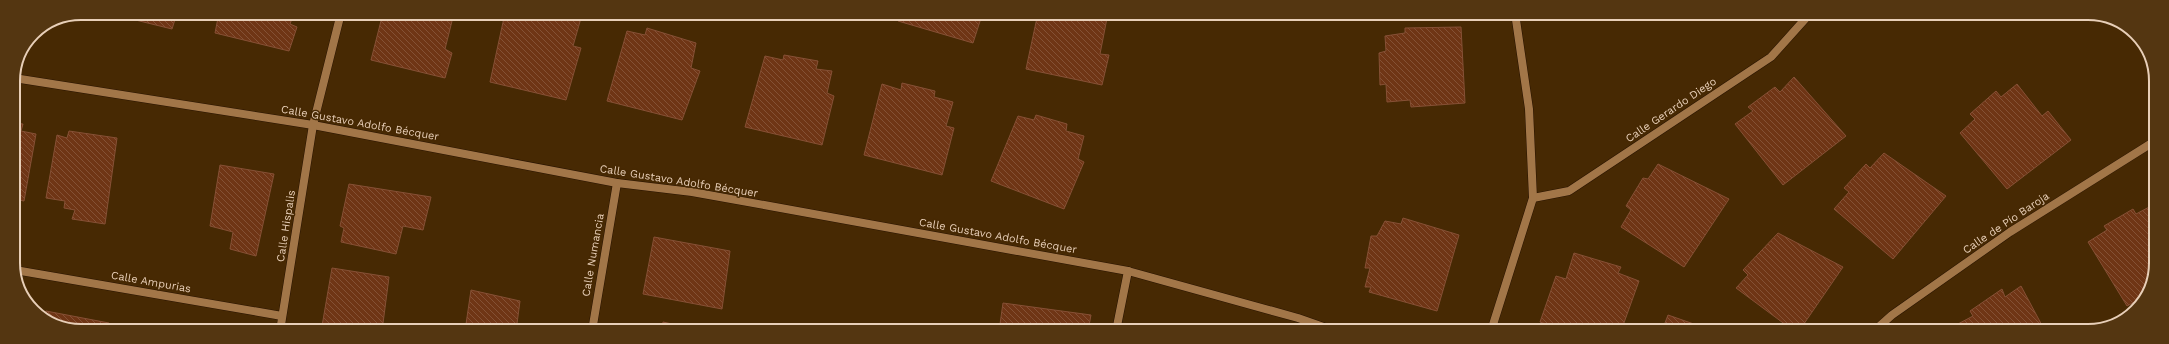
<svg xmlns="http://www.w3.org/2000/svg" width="2169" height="344" font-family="'Work Sans',sans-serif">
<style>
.building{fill:url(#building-back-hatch);stroke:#865035}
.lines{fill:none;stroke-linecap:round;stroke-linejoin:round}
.street-casing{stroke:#281300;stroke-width:9}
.street{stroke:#a27648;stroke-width:8}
.labels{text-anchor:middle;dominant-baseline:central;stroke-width:3;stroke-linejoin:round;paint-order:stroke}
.street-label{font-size:11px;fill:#e8cfb8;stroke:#472903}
.rim{fill:none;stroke:#e8cfb8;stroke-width:2}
</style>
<defs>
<pattern id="building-back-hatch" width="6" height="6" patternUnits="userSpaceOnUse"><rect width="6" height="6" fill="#6f3515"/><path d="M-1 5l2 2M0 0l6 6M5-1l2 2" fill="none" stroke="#845135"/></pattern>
</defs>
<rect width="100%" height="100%" fill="#472903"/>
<g class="building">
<path d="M107,13H177L172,29Z"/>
<path d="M219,13H294L290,24L297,27L289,51L215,33Z"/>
<path d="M383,13H454L445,49L452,53L445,78L371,60Z"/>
<path d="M505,13L528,15L548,13L581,18L573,46L581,48L566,100L490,82Z"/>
<path d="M900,13H974L982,15L973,43L898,21Z"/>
<path d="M1038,13H1108L1100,54L1109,55L1102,85L1026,69Z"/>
<path d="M1461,27L1465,103L1411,107L1410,100L1387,102L1386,84L1380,85L1379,53L1386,51L1385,36L1405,33V28Z"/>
<path d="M647,28L696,43L691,68L700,71L682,120L607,101L627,31L645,35Z"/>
<path d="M784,55L818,61L816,69L832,71L827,93L834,96L822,145L745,127L765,56L783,60Z"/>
<path d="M1794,77L1846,136L1783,185L1735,124L1753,111L1748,107L1775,87L1780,92Z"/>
<path d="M902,83L935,91L934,97L953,102L946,126L954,128L942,175L864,155L882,84L901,90Z"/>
<path d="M2017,84L2042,116L2048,111L2071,140L2007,189L1960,133L1975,119L1970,114L1996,91L2001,97Z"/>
<path d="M1036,115L1067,124L1066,131L1084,136L1078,159L1084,162L1064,209L991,181L1018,116L1034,120Z"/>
<path d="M13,123L23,124L21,131L36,134L24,201L14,199Z"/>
<path d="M69,131L117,138L105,224L72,219L75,210L64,208L65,201L46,198L57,135L67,138Z"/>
<path d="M1884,153L1946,196L1893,259L1834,209L1849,192L1844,188L1866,164L1870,168Z"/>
<path d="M1658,164L1729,199L1684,267L1621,227L1631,210L1626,206L1643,178L1648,179Z"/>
<path d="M220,165L274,174L256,256L230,249L233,232L210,226Z"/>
<path d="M349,184L431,197L423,230L403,226L396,254L341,242L344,228L340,226Z"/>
<path d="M2153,205L2155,210V272L2142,298L2127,306L2088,242L2107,230L2104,226L2133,209L2136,214Z"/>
<path d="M1403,218L1459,235L1437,311L1369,292L1371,287H1365L1370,268H1365L1371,236H1377L1385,221L1401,224Z"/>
<path d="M1778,233L1843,267L1799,331H1794L1736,288L1748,275L1743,270Z"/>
<path d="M654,237L730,251L722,309L643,294Z"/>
<path d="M1574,253L1621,267L1618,273L1639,281L1621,331H1565L1540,322L1556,276L1566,279Z"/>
<path d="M332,268L389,277L382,331H349L322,326Z"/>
<path d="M2021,286L2045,331H1959L1956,325L1973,316L1970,311L2002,289L2005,297Z"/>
<path d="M471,290L520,301L516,331H465Z"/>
<path d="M1003,303L1091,315L1088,331H999Z"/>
<path d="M46,311L109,323L108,330H72L45,318Z"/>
<path d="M1668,315L1714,331H1662Z"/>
<path d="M663,322L704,331H662Z"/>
<path d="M133,324L173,330H132Z"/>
</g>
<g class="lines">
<defs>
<g id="street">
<path d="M14,78L313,125L617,183L692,192L1128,271L1298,318L1335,331"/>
<path d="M1533,198L1569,191L1771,57L1806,18"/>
<path d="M15,270L282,316"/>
<path d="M280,331L313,125L341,13"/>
<path d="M592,331L617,183"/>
<path d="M1116,331L1128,271"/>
<path d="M1491,331L1533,198L1529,109L1515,13"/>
<path d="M1874,331L1892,315L2010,232L2155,141"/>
</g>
</defs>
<use href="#street" class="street-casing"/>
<use href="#street" class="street"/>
</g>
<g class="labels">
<g class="street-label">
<text transform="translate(1671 110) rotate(-34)">Calle Gerardo Diego</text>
<text transform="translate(360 123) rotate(10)">Calle Gustavo Adolfo Bécquer</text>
<text transform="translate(679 181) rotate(9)">Calle Gustavo Adolfo Bécquer</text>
<text transform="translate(2006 223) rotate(-34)">Calle de Pío Baroja</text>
<text transform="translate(286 226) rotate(-81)">Calle Hispalis</text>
<text transform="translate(998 236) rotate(10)">Calle Gustavo Adolfo Bécquer</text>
<text transform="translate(593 255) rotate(-80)">Calle Numancia</text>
<text transform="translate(151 282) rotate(10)">Calle Ampurias</text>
</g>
</g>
<path d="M0 0H2169V344H0ZM81 20H2088A61 61 0 0 1 2149 81V263A61 61 0 0 1 2088 324H81A61 61 0 0 1 20 263V81A61 61 0 0 1 81 20Z" fill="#543611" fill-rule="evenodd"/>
<path class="rim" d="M81 20H2088A61 61 0 0 1 2149 81V263A61 61 0 0 1 2088 324H81A61 61 0 0 1 20 263V81A61 61 0 0 1 81 20Z"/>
</svg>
